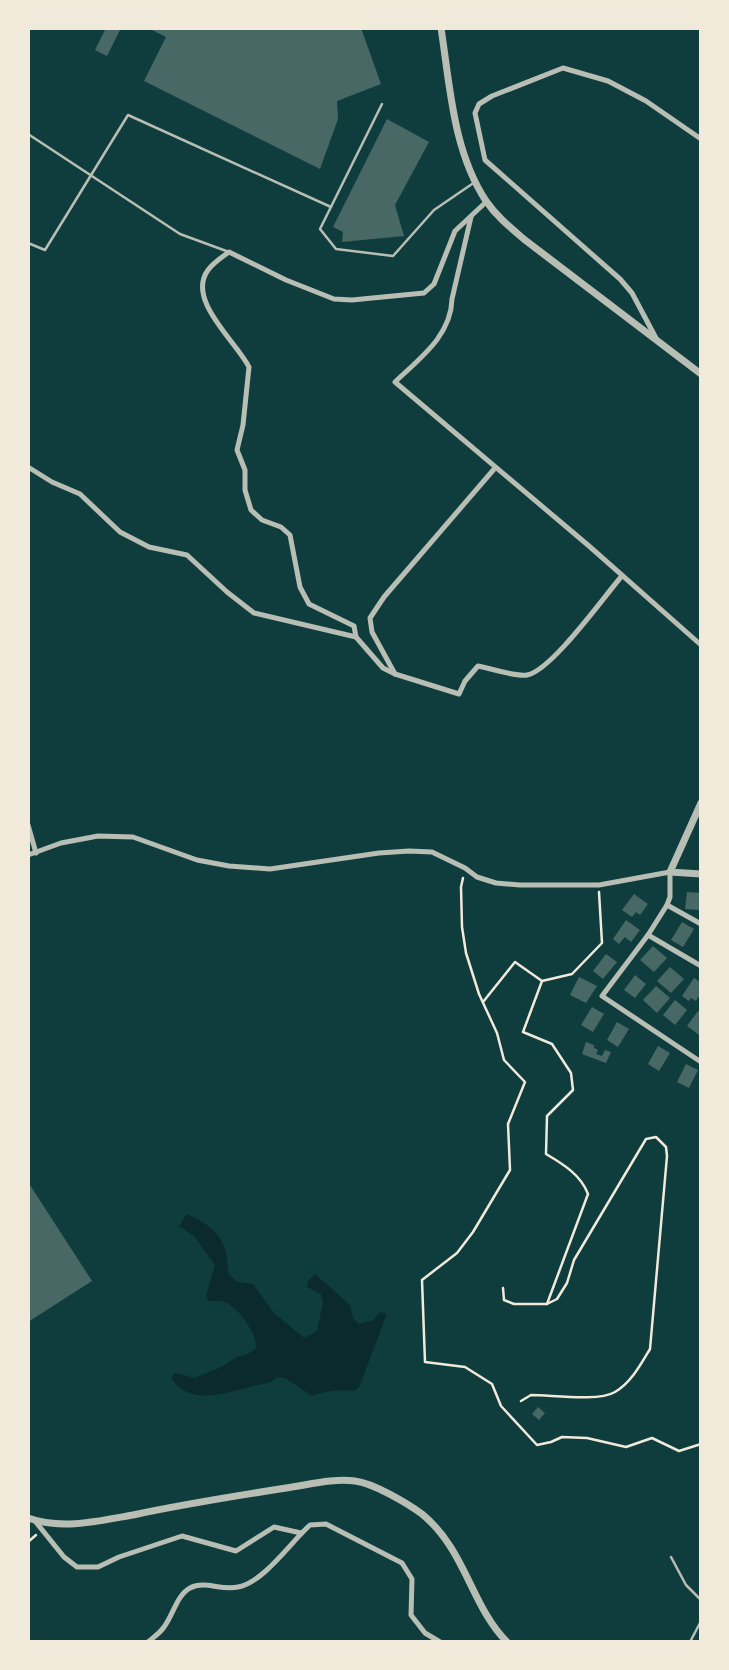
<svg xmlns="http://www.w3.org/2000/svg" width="729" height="1670" font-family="'Golos Text',sans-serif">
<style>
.water{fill:#0a2a2b}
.building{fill:#486865}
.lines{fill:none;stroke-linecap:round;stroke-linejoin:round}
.path{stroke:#f1e9da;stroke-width:2.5}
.service{stroke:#b8beb3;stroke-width:2.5}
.minor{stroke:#b8beb3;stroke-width:5}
.tertiary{stroke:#b8beb3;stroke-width:7}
</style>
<rect width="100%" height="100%" fill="#0f3d3e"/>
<path class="water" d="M187,1214C216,1227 228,1240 228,1273L237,1282L253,1284L274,1313L304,1338L317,1331L323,1303L321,1294L307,1287L308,1281L315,1274L350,1305L353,1318L359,1324L374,1320L380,1312L387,1314L359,1387L354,1391C344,1389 322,1391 312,1396L285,1378L277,1377L269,1383C237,1387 194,1412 171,1378L175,1373L195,1378L221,1367L237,1357L248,1354L256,1348C257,1334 239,1308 225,1302C221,1300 214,1301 208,1301L206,1296L215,1265L194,1236L179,1226Z"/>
<g class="building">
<path d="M106,28H121L107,56L95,50Z"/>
<path d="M148,28H361L381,84L337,101L338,119L320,169L144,81L166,37Z"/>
<path d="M387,119L429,142L395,205L404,236L342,242L343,232L333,227Z"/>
<path d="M687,892L701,893L700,910L685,909Z"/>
<path d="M634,894L648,904L640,915L636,912L632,917L622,910Z"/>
<path d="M626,920L640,930L631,942L625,937L619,944L613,939Z"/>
<path d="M682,922L694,929L683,947L671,940Z"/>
<path d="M653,946L667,958L654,972L640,960Z"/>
<path d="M606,954L617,962L603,979L593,971Z"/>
<path d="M670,967L684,979L671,993L657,981Z"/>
<path d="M635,975L646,984L635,998L624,990Z"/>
<path d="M579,977L597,986L586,1003L570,995Z"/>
<path d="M694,978L700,982L701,993L696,1001L691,998L689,1001L682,996Z"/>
<path d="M656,986L670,998L657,1013L643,1000Z"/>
<path d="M675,1000L687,1010L675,1025L663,1015Z"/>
<path d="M592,1007L604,1014L593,1032L581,1025Z"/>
<path d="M698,1011L701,1013V1032L699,1035L687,1026Z"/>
<path d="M617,1022L629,1029L618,1047L607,1040Z"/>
<path d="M586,1042L594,1045V1048L598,1050L596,1054L602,1056L605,1050L611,1052L606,1063L582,1054Z"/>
<path d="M658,1046L670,1053L659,1071L648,1064Z"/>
<path d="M686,1064L698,1070L689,1088L677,1082Z"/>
<path d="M28,1182L92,1281L28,1322Z"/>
<path d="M538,1407L545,1413L539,1420L532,1414Z"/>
</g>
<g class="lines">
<g class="path">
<path d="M463,878L461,887L462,927L466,953L479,994L497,1033L504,1060L525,1082L508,1124L510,1170L473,1232L457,1253L422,1280L425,1362L465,1367L492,1384L501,1406L537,1445L551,1442L562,1437L587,1438L626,1447L652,1438L679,1451L701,1444"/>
<path d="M483,1002L515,962L542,981"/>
<path d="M503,1288L504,1300L514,1304H547"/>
<path d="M521,1401L531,1395C552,1395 598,1402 615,1392C631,1383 641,1364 650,1349L667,1156L666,1147L656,1137L646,1139L574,1260L567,1283L557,1299L547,1304L588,1194C581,1175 563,1164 546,1154L547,1116L573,1090L571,1073L552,1044L523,1032L542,981L572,974L602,943L599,892"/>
<path d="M28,1542L36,1535"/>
</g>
<g class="service">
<path d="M382,104L320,229L336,249L393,256L434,210L472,184"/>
<path d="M28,134L180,234L229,252"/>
<path d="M28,243L45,250L128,115L331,207"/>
<path d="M671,1557L686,1585L701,1600"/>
<path d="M690,1642L701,1621"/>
</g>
<g class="minor">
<path d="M486,202L455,231L434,284L424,293L352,300L334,299L286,280L229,252C222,257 213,263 208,270C186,300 236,341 249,367L243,425L237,450L245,470V490L251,510L262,520L281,527L290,535L300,587L309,604L354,626L356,637L383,668L395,674L459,694L465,681L478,666C490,668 515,677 527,675C551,671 603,598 621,577"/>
<path d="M471,217L452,299C451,336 420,358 395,382L589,546L701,645"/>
<path d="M657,340L632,293L620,279L485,160L475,113L479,104L492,96L563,68L608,81L646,101L701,139"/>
<path d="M28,467L52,482L80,494L120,532L149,547L187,555L227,592L254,613L356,637"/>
<path d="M395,674L372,632L370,618L384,597L495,468"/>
<path d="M28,825L36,853"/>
<path d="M28,855L61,843L98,836L133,837L197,860L229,866L270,869L379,853L409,851L432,852L465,868L477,877L496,883L520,885H599L670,872V897L667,905L701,924"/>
<path d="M667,905L648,935L602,996L701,1062"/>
<path d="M648,935L701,966"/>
<path d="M35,1521L64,1557L77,1567H98L119,1557L182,1536L236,1551L274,1527L301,1533"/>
<path d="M148,1642C154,1637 160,1633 164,1627C173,1615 177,1595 190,1588C205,1580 221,1591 238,1587C264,1582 290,1543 310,1525L326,1524L402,1563L412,1579L411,1615L425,1633L440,1642"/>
</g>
<g class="tertiary">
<path d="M441,28C450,86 453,151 486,201C497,217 511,228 525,240L701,374"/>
<path d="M701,803L670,872L701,874"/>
<path d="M28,1518C61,1530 99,1521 133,1515C184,1504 235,1496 286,1488C308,1485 333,1478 355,1481C373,1483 407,1503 422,1514C466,1550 471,1606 507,1642"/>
</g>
</g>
<rect width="729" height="1670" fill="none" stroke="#f1e9da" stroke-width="60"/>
</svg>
